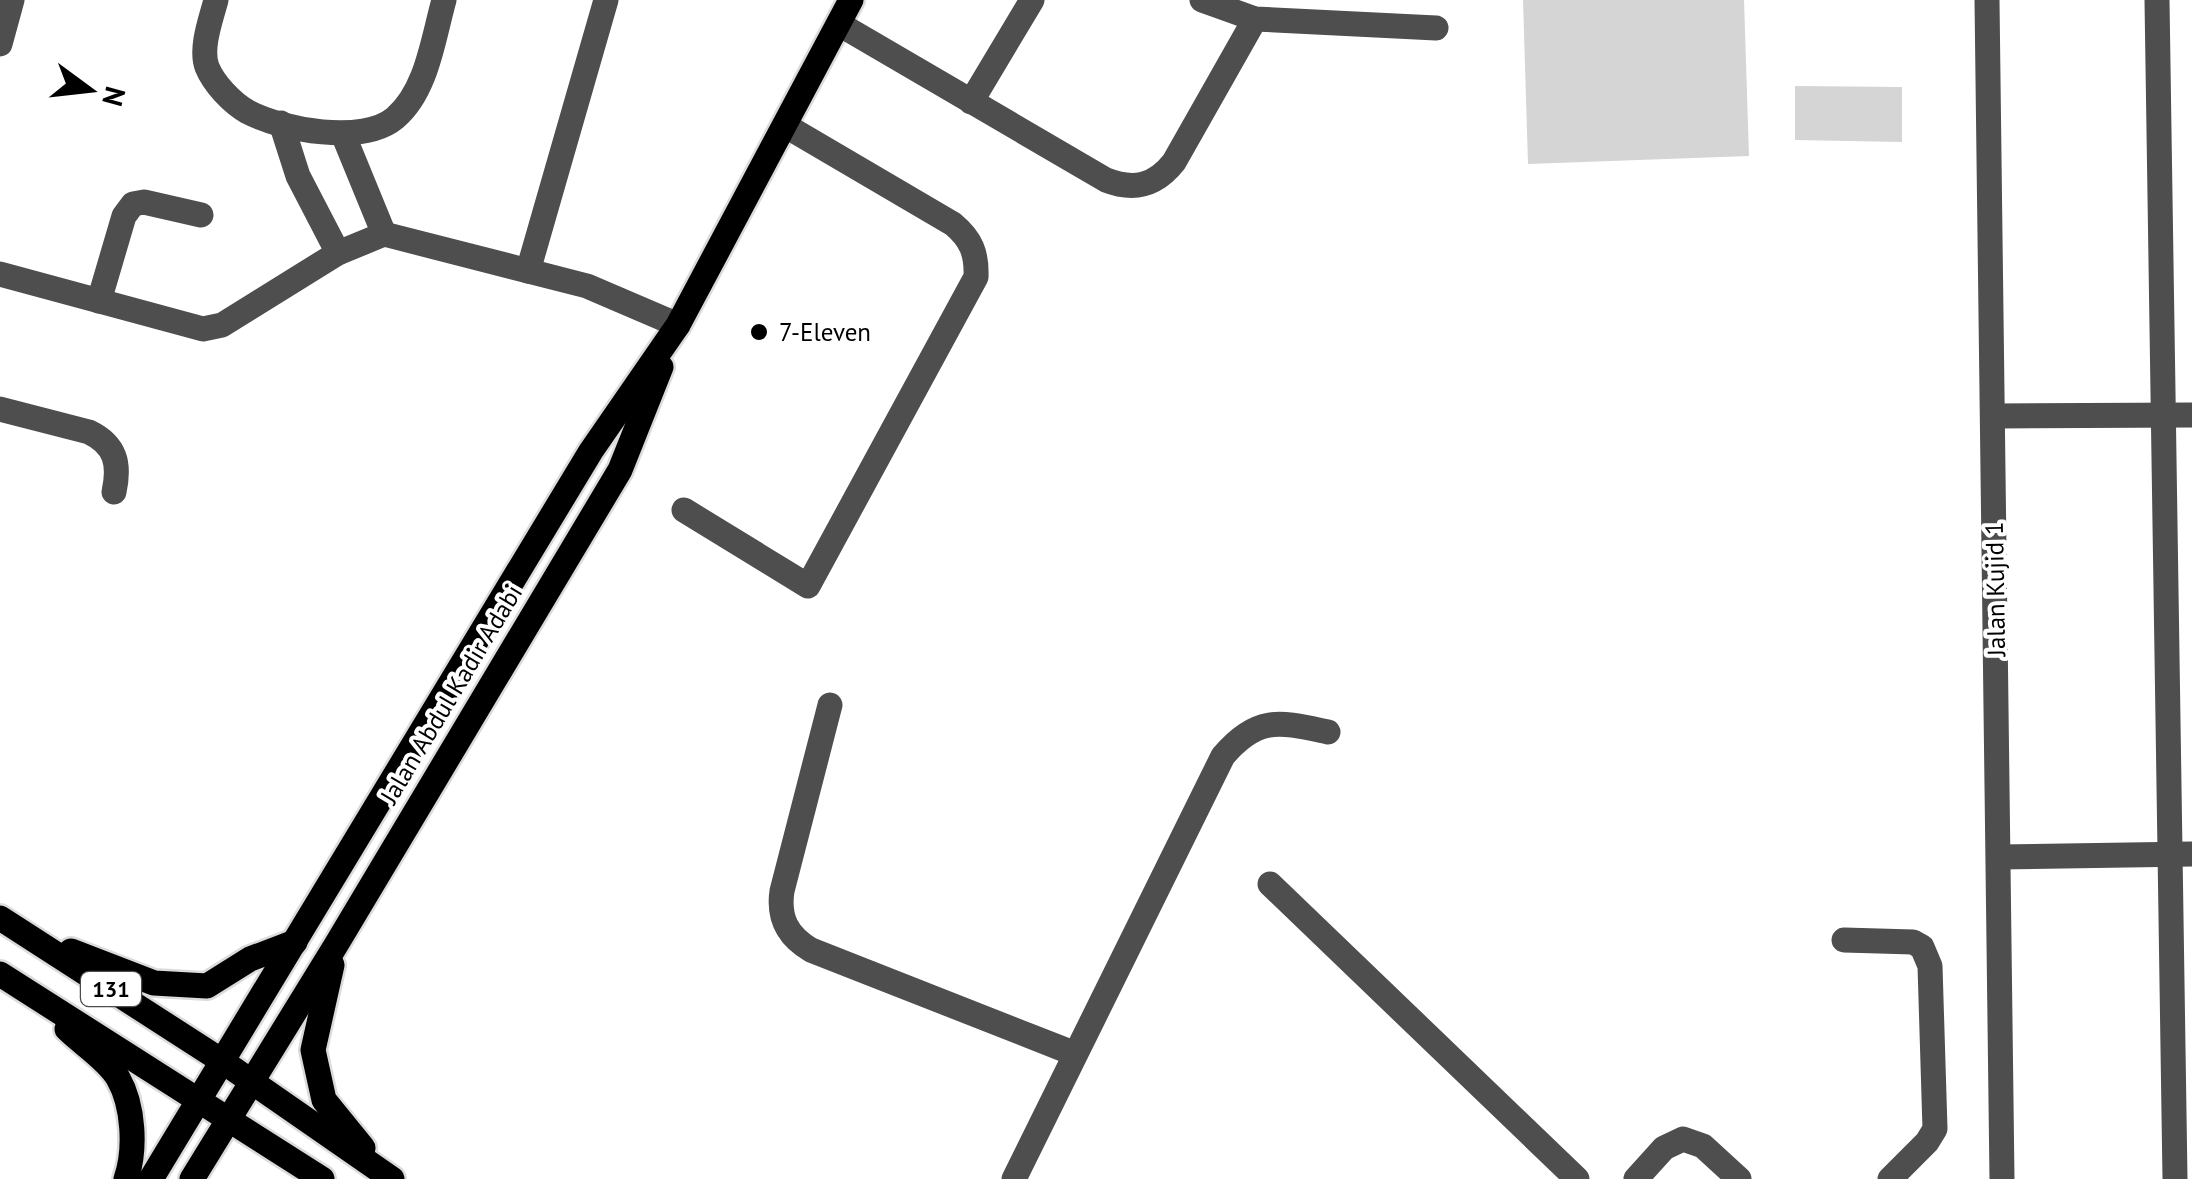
<svg xmlns="http://www.w3.org/2000/svg" width="2192" height="1179" font-family="'PT Sans',sans-serif">
<style>
.green{fill:#d5d5d5}
.lines{fill:none;stroke-linecap:round;stroke-linejoin:round}
.major-casing{stroke:#dbdbdb;stroke-width:30}
.minor{stroke:#4e4e4e;stroke-width:25}
.major{stroke:#000;stroke-width:25}
.poi-dot{fill:#000;stroke:#fff;stroke-width:4}
.labels{text-anchor:middle;dominant-baseline:central;stroke-width:8;stroke-linejoin:round;paint-order:stroke}
.shield{fill:#fff;stroke:#4c4c4c;stroke-width:2.5}
.shield-label{font-size:22px;font-weight:bold;fill:#000}
.poi-label{font-size:25px;fill:#000;stroke:#fff;text-anchor:start}
.street-label{font-size:25px;fill:#000;stroke:#fff}
</style>
<rect width="100%" height="100%" fill="#fff"/>
<g class="green">
<path d="M1523,0H1744L1749,156L1528,164Z"/>
<path d="M1795,86L1902,87V142L1795,140Z"/>
</g>
<g class="lines">
<defs>
<g id="major">
<path d="M0,918L222,1061L392,1179"/>
<path d="M71,951L154,983L207,986L250,959L295,942"/>
<path d="M332,965L313,1050L324,1100L363,1148"/>
<path d="M0,974L322,1179"/>
<path d="M67,1029C82,1044 108,1060 118,1078C134,1106 136,1150 126,1179"/>
<path d="M151,1179L591,451L678,325L851,0"/>
<path d="M192,1179L336,945L620,470L661,367"/>
</g>
</defs>
<use href="#major" class="major-casing"/>
<g class="minor">
<path d="M216,0C211,19 200,48 207,67C214,84 232,103 248,112C282,130 363,145 395,118C427,91 433,39 444,0"/>
<path d="M1202,0L1255,19L1436,28"/>
<path d="M1987,0L2002,1179"/>
<path d="M2157,0L2175,1179"/>
<path d="M839,24L1106,180C1134,191 1155,186 1174,162L1255,19"/>
<path d="M0,44L12,0"/>
<path d="M971,102L1032,0"/>
<path d="M281,123L298,176L338,253"/>
<path d="M343,134L384,234"/>
<path d="M528,271L606,0"/>
<path d="M0,274L203,329L222,325L338,253L384,234L587,286L678,325"/>
<path d="M99,301L124,216L133,204L144,202L201,215"/>
<path d="M0,409L89,432C116,445 120,464 114,492"/>
<path d="M1994,416L2192,415"/>
<path d="M684,510L808,586L976,277C977,253 971,239 953,224L786,126"/>
<path d="M830,705L782,891C778,918 787,936 811,950L1073,1053"/>
<path d="M1999,857L2192,854"/>
<path d="M1270,884L1577,1179"/>
<path d="M1844,940L1913,942L1922,947L1930,966L1935,1129L1927,1142L1890,1179"/>
<path d="M1014,1179L1223,756C1258,715 1280,722 1328,732"/>
<path d="M1636,1179L1664,1148L1683,1139L1703,1146L1739,1179"/>
</g>
<use href="#major" class="major"/>
</g>
<circle class="poi-dot" cx="759" cy="332" r="10"/>
<g class="labels">
<rect class="shield" x="81" y="972" width="60" height="34" rx="8"/>
<g class="shield-label">
<text x="111" y="989">131</text>
</g>
<g class="poi-label">
<text x="779" y="332">7-Eleven</text>
</g>
<g class="street-label">
<text transform="translate(1995 589) rotate(-91)">Jalan Kujid 1</text>
<text transform="translate(451 694) rotate(-59)">Jalan Abdul Kadir Adabi</text>
</g>
</g>
<g transform="translate(90 90) rotate(105)" stroke="#ffffff" stroke-width="8" paint-order="stroke">
<path d="M0-8L18 38L0 25L-18 38Z" fill="#000000"/>
<text y="-15" font-size="28" font-weight="bold" text-anchor="middle" fill="#000000">N</text>
</g>
</svg>
